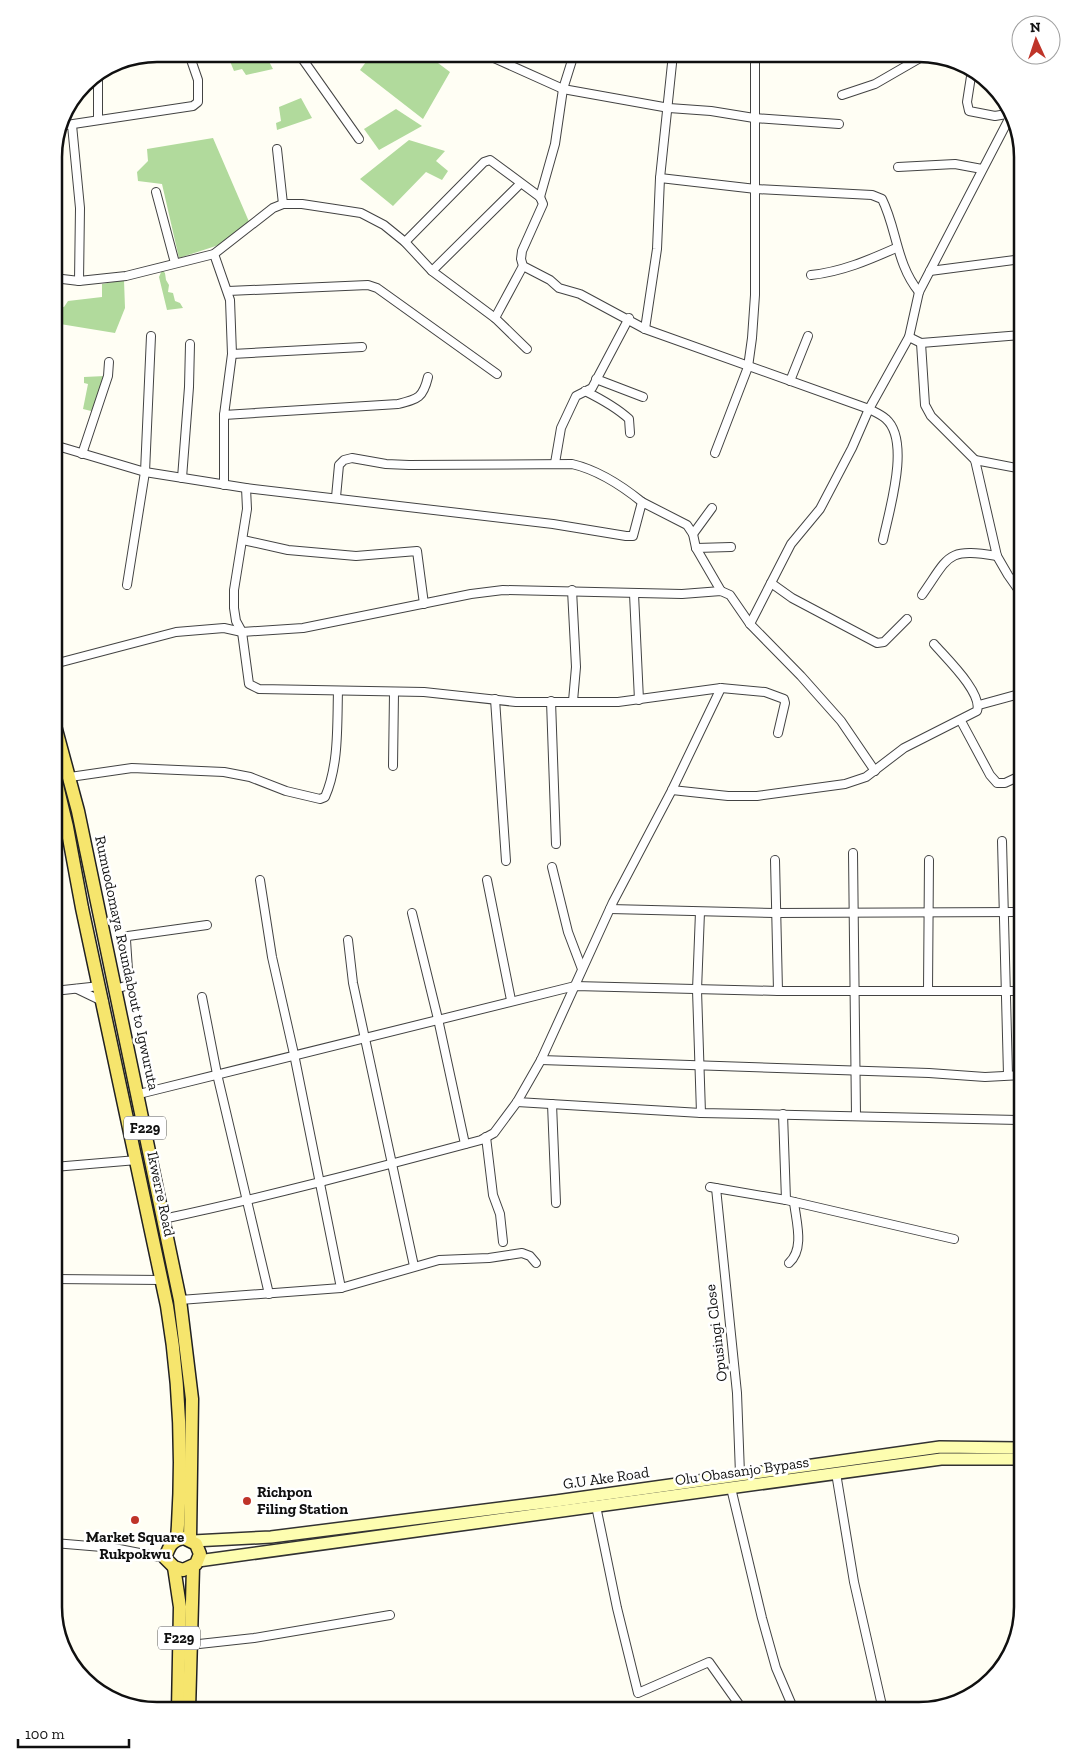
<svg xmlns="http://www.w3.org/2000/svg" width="1076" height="1764" font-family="'Zilla Slab',serif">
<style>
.forest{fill:#b1da9c}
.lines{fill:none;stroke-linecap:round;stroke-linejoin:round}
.street-casing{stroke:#434343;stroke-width:10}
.secondary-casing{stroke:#323232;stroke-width:14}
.primary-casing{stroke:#212121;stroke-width:15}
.street{stroke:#fff;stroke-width:8}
.secondary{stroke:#fdfdb0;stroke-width:11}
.primary{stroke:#f6e56d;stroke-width:12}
.poi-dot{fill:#bf3429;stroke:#fff;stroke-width:2}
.labels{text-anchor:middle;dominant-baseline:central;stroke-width:5;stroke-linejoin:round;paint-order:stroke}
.shield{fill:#fff;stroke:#585858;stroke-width:1}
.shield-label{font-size:14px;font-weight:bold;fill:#101010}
.street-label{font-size:15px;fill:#101010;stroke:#fff}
.poi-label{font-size:15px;font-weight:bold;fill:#101010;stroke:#fff;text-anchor:start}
.rim{fill:none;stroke:#101010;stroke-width:2.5}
</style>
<rect width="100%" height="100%" fill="#fffef4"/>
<g class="forest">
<path d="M227,54H265L273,69L246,75L242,69L234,71Z"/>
<path d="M372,54H444L438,63L450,72L423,119L360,70Z"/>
<path d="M301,98L312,118L277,130L276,123L281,121L279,107Z"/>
<path d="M396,109L422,126L379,150L364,129Z"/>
<path d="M213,138L250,224L225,243L179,258L162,184L138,181L137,172L148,161L147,149Z"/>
<path d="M409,140L445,151L436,161L448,171L442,180L426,172L393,206L360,179Z"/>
<path d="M162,270L165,273L166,280L169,285L168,292L173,293L175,301L180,303L183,308L167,310L159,277Z"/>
<path d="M124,280L125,308L115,333L54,323V304L64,307L68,301L102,297V284Z"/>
<path d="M105,376L95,412L83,409L88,384L84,383V377Z"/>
</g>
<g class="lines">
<defs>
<g id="street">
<path d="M299,54L359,139"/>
<path d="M485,54L563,89L669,108L711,111L754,118L839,124"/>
<path d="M810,54L840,57L846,54"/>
<path d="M972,70L967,102L969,111L995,116L1012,113"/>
<path d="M98,75V119"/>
<path d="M842,95L875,84L927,54"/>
<path d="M72,125L80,208L79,281"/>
<path d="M60,126L193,106L198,102V80L189,54"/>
<path d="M277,149L283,204"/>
<path d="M898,167L955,164L982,169"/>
<path d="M660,178L756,189L872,195L882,199C897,229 896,264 919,292"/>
<path d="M156,192L175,263"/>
<path d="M540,197L555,144L563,89L574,54"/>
<path d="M405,242L484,162L490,160L540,197L543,204L522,251L521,259L523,266L550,280L559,288L580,294L645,329L869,409C875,412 882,415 886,419C911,441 889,511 883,540"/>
<path d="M214,254L230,300L232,354L224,415L398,404C418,399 423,398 428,377"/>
<path d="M432,271L520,184"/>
<path d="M930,271L1022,259"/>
<path d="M811,275C841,272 869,260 896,248"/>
<path d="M54,278L79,281L126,276L214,254L273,208L283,204H302L335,209L361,213L384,225L405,242L432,271L495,318L527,349"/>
<path d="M228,291L368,285L377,288L497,374"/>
<path d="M495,318L523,266"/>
<path d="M54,328H55"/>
<path d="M645,329L657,249L660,178L673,54"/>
<path d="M909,337L921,343L1022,335"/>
<path d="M921,343L925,405L931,416L975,460L997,556L1008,575L1022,595"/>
<path d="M232,354L362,347"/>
<path d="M596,379L643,397"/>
<path d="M790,381L808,336"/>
<path d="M585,391C601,399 616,407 629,419L630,433"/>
<path d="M224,415V485"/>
<path d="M54,445L145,472L246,488L553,524L626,536H633L642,502L687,525L693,534L696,548L721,591"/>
<path d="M715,453L748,367L752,338L755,295V54"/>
<path d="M82,454L108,376L109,362"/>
<path d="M975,460L1022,469"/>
<path d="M555,463L561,428L576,396L592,388L629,318"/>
<path d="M182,478L189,387L190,344"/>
<path d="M246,488L247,509L234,590V608L236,621L242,632L249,684L259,689L424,692L516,702H618L721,688L765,692L784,699L785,703L778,733"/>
<path d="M336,497L339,465L344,460L352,458L386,464L409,465L572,464C598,470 621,485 642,502"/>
<path d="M693,534L712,508"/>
<path d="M243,540L288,550L356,556L417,551L424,604"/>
<path d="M696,548L731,547"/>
<path d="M771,583L792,598L877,643L884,642L907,619"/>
<path d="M127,585L145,472L151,336"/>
<path d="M572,590L576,667L573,701"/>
<path d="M634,594L639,700"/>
<path d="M922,595C950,555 946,548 997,556"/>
<path d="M750,624L791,544L820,509L852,448L869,409L909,337L919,292L1012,113"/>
<path d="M54,664L176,632L224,628L242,632L303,628L471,594L503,590L682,594L721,591L730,595L750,624L801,676L841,721L875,771"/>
<path d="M495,699L506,861"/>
<path d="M551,701L556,844"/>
<path d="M979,705L1019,694"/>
<path d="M961,721L990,775L997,783H1005L1022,775"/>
<path d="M393,766L394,693"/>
<path d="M70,777L132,768L224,772L250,777L286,791L320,799L325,797C339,765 337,726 338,691"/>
<path d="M672,790L728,796H757L845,784L866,777L904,748L977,711C983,693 946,658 934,644"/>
<path d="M1002,841L1008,1075"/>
<path d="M853,853L856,1115"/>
<path d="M775,860L778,991"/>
<path d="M552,867L568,932L582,969"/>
<path d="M260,880L272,957L294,1054L341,1288"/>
<path d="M487,880L511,1000"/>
<path d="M610,909L775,913L1022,912"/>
<path d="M700,912L697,990L701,1113"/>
<path d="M412,913L438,1019L465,1144"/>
<path d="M348,940L353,983L414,1266"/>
<path d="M77,989L104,1002"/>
<path d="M115,989L129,985L126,940L128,936L207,925"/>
<path d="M928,990L929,860"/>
<path d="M54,991L100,986"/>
<path d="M202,997L217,1074L269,1294"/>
<path d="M541,1060L929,1073L985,1077L1022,1075"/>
<path d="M139,1094L575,986L778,991H1022"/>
<path d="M517,1102L701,1113L1022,1120"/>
<path d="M552,1104L556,1203"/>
<path d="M783,1114L786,1200"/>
<path d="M486,1137L493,1195L500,1214L503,1242"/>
<path d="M54,1167L137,1160"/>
<path d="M710,1187L786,1200L954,1239"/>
<path d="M716,1188L737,1393L740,1474"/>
<path d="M163,1219C270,1196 376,1168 481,1140L494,1133L517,1102L541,1060L613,902L672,790L721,688"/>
<path d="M789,1263C805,1249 796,1221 794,1202"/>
<path d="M54,1279L162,1280"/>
<path d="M180,1300L341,1288L439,1260L489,1258L522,1253L530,1256L536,1263"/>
<path d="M836,1473L854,1582L883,1710"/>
<path d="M731,1488L762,1618L776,1668L794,1710"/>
<path d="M596,1506L617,1608L638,1693L709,1662L743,1710"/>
<path d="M54,1543L114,1548L165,1558"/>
<path d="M190,1645L254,1638L390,1615"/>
</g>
<g id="secondary">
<path d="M193,1541L271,1537L556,1501L940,1447L1022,1448"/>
<path d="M198,1561L941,1459H1022"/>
</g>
<g id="primary">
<path d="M54,722L78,811L180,1300L192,1399L190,1539"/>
<path d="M54,773L67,827L82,908L167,1306C180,1383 183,1461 177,1539"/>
<path d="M184,1538L196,1544L200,1554L196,1564L183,1570L174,1567L165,1558C169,1547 171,1540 184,1538Z"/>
<path d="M174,1567L180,1607L178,1710"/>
<path d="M189,1710L193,1567"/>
</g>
</defs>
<use href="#street" class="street-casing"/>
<use href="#secondary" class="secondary-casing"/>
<use href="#primary" class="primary-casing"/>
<use href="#street" class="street"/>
<use href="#secondary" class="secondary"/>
<use href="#primary" class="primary"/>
</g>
<g class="poi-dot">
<circle cx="247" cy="1501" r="5"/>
<circle cx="135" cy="1520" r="5"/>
</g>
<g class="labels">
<g class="shield">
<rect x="124" y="1116.5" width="42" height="23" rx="4"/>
<rect x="158" y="1626.5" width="42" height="23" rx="4"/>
</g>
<g class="shield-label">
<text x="145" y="1128">F229</text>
<text x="179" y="1638">F229</text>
</g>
<g class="street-label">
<text transform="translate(127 963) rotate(78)">Rumuodomaya Roundabout to Igwuruta</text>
<text transform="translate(161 1194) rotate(78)">Ikwerre Road</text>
<text transform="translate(716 1333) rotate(-97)">Opusingi Close</text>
<text transform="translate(742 1471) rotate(-8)">Olu Obasanjo Bypass</text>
<text transform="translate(606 1478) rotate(-8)">G.U Ake Road</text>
</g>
<g class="poi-label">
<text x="257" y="1492">Richpon<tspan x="257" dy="17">Filing Station</tspan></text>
<text x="135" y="1537" text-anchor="middle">Market Square<tspan x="135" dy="17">Rukpokwu</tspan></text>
</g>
</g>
<path d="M0 0H1076V1764H0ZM157 62H919A95 95 0 0 1 1014 157V1607A95 95 0 0 1 919 1702H157A95 95 0 0 1 62 1607V157A95 95 0 0 1 157 62Z" fill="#fff" fill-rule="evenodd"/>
<path class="rim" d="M157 62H919A95 95 0 0 1 1014 157V1607A95 95 0 0 1 919 1702H157A95 95 0 0 1 62 1607V157A95 95 0 0 1 157 62Z"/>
<g transform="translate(1036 40) rotate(357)"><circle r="24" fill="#ffffff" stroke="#9f9f9f"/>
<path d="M0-4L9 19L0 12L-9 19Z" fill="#bf3429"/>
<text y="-8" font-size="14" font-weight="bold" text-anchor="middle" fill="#101010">N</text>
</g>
<path d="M18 1739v8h111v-8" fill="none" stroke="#101010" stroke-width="2.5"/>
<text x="25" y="1739" font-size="15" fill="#101010" stroke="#ffffff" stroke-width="4" paint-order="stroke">100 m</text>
</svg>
